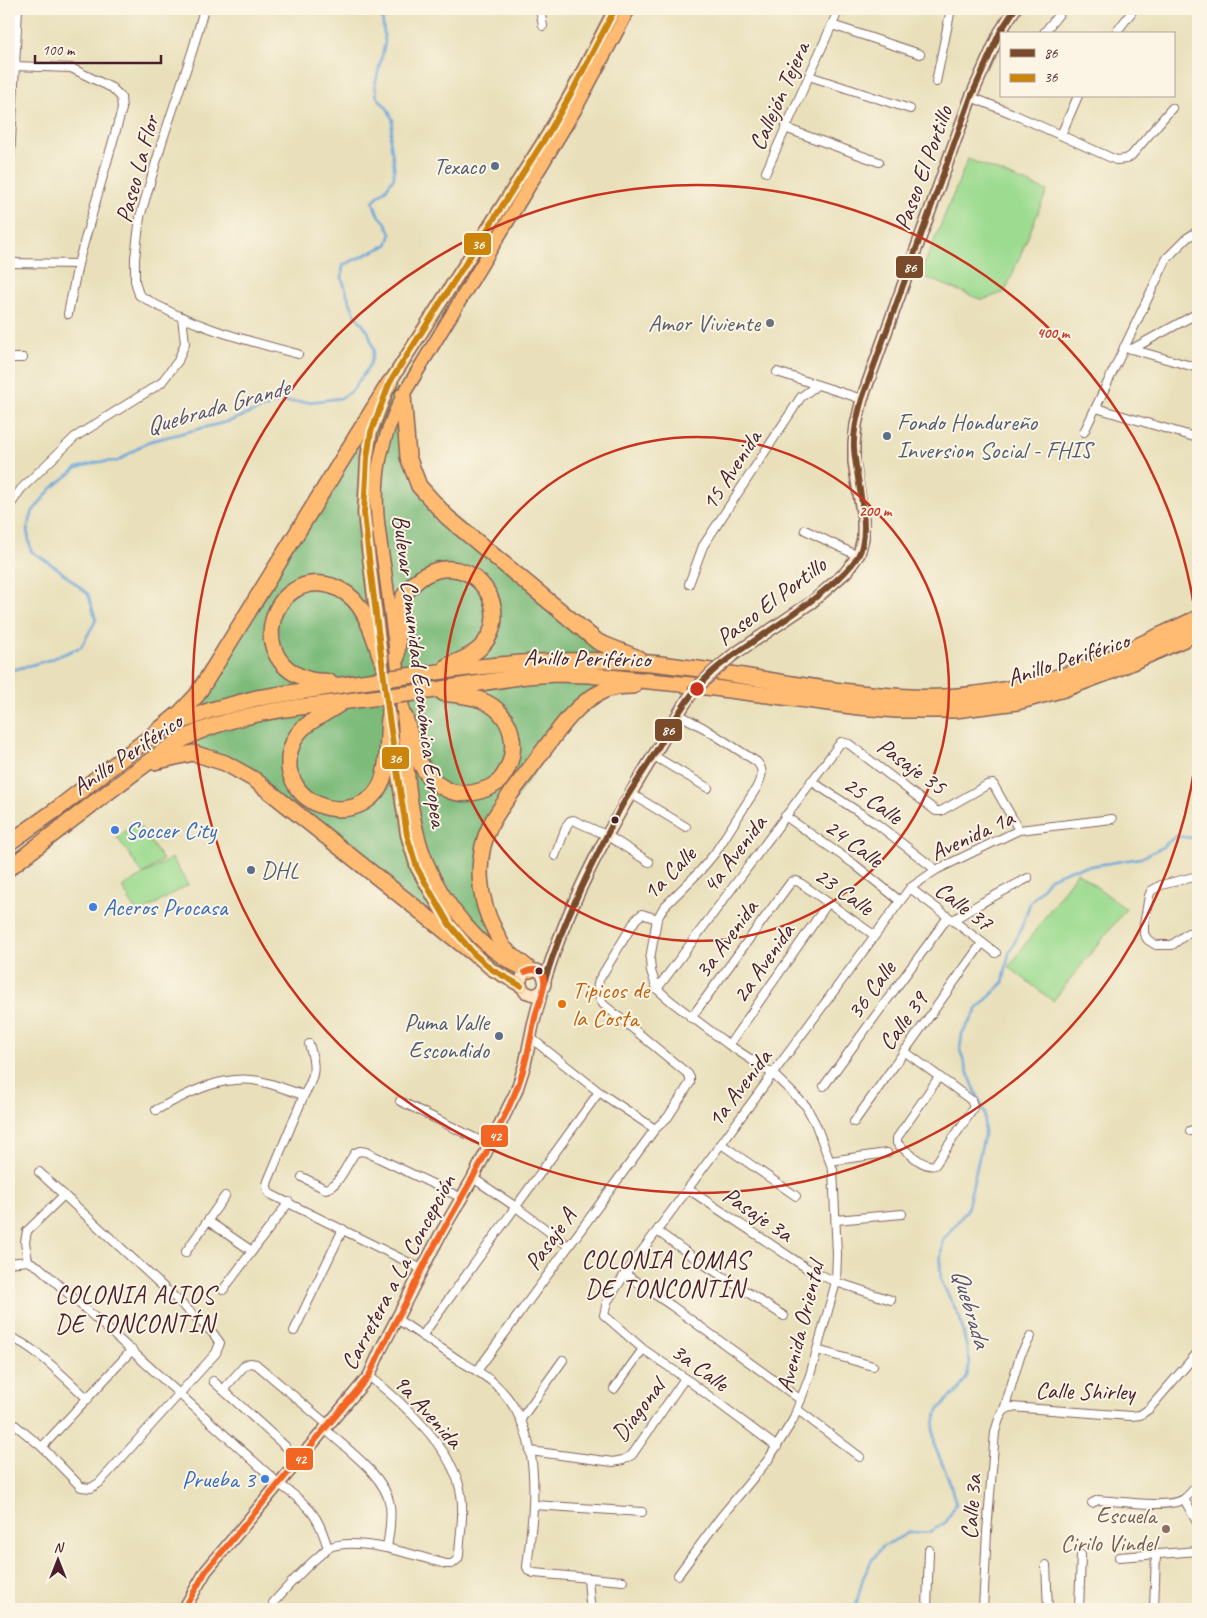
<svg xmlns="http://www.w3.org/2000/svg" width="1207" height="1618" font-family="Caveat,sans-serif">
<style>
.green{fill:#9cdb90;stroke:#737d5e}
.forest{fill:#7dbb7a;stroke:#646d52}
.lines{fill:none;stroke-linecap:round;stroke-linejoin:round}
.stream{stroke:#69a5da;stroke-width:2.5}
.street-casing{stroke:#82635d;stroke-width:10}
.secondary-casing{stroke:#82635d;stroke-width:14}
.primary-casing{stroke:#82635d;stroke-width:15}
.highway-casing{stroke:#82635d;stroke-width:18}
.street{stroke:#fff;stroke-width:8}
.secondary{stroke:#ffe4c6;stroke-width:11}
.primary{stroke:#ffbb71;stroke-width:12}
.highway{stroke:#ffbb71;stroke-width:15}
.secondary-bridge-casing{stroke:#82635d;stroke-width:14;stroke-linecap:butt}
.highway-bridge-casing{stroke:#82635d;stroke-width:18;stroke-linecap:butt}
.secondary-bridge{stroke:#ffe4c6;stroke-width:11}
.highway-bridge{stroke:#ffbb71;stroke-width:15}
.bus-1-casing{stroke:#fcf5e5;stroke-width:10}
.bus-2-casing{stroke:#fcf5e5;stroke-width:10}
.bus-3-casing{stroke:#fcf5e5;stroke-width:10}
.bus-1{stroke:#7a4b2a;stroke-width:6}
.bus-2{stroke:#cc840b;stroke-width:6}
.bus-3{stroke:#f26522;stroke-width:6}
.ring{fill:none;stroke:#c8321e;stroke-width:2.5}
.service-dot{fill:#5c6f8a;stroke:#fcf5e5;stroke-width:2}
.worship-dot{fill:#6b7280;stroke:#fcf5e5;stroke-width:2}
.bus-dot{fill:#4a1f2b;stroke:#fcf5e5;stroke-width:2}
.shop-dot{fill:#3f7fe0;stroke:#fcf5e5;stroke-width:2}
.food-dot{fill:#e8710a;stroke:#fcf5e5;stroke-width:2}
.education-dot{fill:#8d6e63;stroke:#fcf5e5;stroke-width:2}
.labels{text-anchor:middle;dominant-baseline:central;stroke-width:4;stroke-linejoin:round;paint-order:stroke}
.street-label{font-size:24px;fill:#4a1f2b;stroke:#fcf5e5}
.service-label{font-size:24px;fill:#4e5e75;stroke:#fcf5e5;text-anchor:end}
.worship-label{font-size:24px;fill:#5b616d;stroke:#fcf5e5;text-anchor:end}
.shop-label{font-size:24px;fill:#366cbe;stroke:#fcf5e5;text-anchor:start}
.food-label{font-size:24px;fill:#c56008;stroke:#fcf5e5;text-anchor:start}
.education-label{font-size:24px;fill:#785e54;stroke:#fcf5e5;text-anchor:end}
.water-label{font-size:25px;font-style:italic;fill:#565571;stroke:#fcf5e5}
.neighbourhood-label{font-size:25px;letter-spacing:1px;fill:#4a1f2b;stroke:#fcf5e5}
.centre{fill:#c8321e;stroke:#fcf5e5;stroke-width:2.5}
.ring-label{font-size:15px;text-anchor:middle;font-weight:bold;fill:#c8321e;stroke:#fcf5e5;stroke-width:4;stroke-linejoin:round;paint-order:stroke}
.line-badge{stroke:#fcf5e5;stroke-width:2}
.badge-label{font-size:14px;text-anchor:middle;font-weight:bold;fill:#fff}
</style>
<rect width="100%" height="100%" fill="#fcf5e5"/>
<filter id="ink" filterUnits="userSpaceOnUse"><feTurbulence type="fractalNoise" baseFrequency=".02" numOctaves="2"/><feDisplacementMap in="SourceGraphic" scale="10" xChannelSelector="R" yChannelSelector="G"/><feConvolveMatrix kernelMatrix="1 2 1 2 8 2 1 2 1" color-interpolation-filters="sRGB"/></filter>
<filter id="wash" filterUnits="userSpaceOnUse"><feTurbulence type="fractalNoise" baseFrequency=".0096" numOctaves="4" result="noise"/><feDisplacementMap in="SourceGraphic" scale="20" xChannelSelector="R" yChannelSelector="G"/><feGaussianBlur stdDeviation="1.12" result="paint"/><feColorMatrix in="noise" values="0 0 0 0 0 0 0 0 0 0 0 0 0 0 0 0 0 1.4 0 .05"/><feComposite in="paint" operator="in"/></filter>
<g filter="url(#wash)">
<rect width="100%" height="100%" fill="#e9e0bb"/>
<g class="green">
<path d="M968,159L1047,191L1005,292L982,300L920,275Z"/>
<path d="M137,823L163,860L143,874L117,837Z"/>
<path d="M172,858L188,885L138,914L122,887Z"/>
<path d="M1077,872L1126,909L1053,1001L1009,967Z"/>
</g>
<path class="forest" d="M390,382L403,395L419,486L598,642L651,663L667,683L617,687L581,705L483,844L488,918L528,971L521,986L255,780L193,753L145,765L159,730L181,712Z"/>
<g class="lines">
<g class="stream">
<path d="M9,671L49,660L81,647L96,620L88,594L57,568L31,551L27,530L33,511L51,489L77,468L98,462L118,461L147,442L230,421L279,402H309L341,398L352,391L370,365L374,350L368,331L356,316L349,300L342,278L343,265L387,245L391,234L386,223L377,213L373,201L386,189L394,177V165L390,139L393,120L387,108L377,97L375,85L385,43L382,15L383,9"/>
<path d="M855,1609L863,1578L872,1560L882,1547L908,1533L930,1532L946,1522L956,1504L948,1477L935,1447L933,1429L937,1412L948,1399L959,1390L967,1376L970,1362L960,1318L941,1281L940,1263L943,1240L967,1210L984,1136L985,1114L966,1068L960,1049L962,1034L978,1008L1003,983L1009,953L1019,934L1030,903L1050,878L1072,869L1141,858L1161,848L1176,836L1198,839"/>
</g>
</g>
</g>
<g filter="url(#ink)">
<g class="lines">
<defs>
<g id="street">
<path d="M204,9L193,49L162,142L140,217L135,258V281L139,295C187,325 244,340 298,354"/>
<path d="M540,9L543,26"/>
<path d="M832,25L920,54"/>
<path d="M1043,34L1063,9"/>
<path d="M1115,34L1134,9"/>
<path d="M14,66L71,68L112,88L121,97L122,109L78,264L68,314"/>
<path d="M809,76L910,109"/>
<path d="M936,82L951,9"/>
<path d="M971,97L1011,113L1116,160L1126,159L1131,156L1172,108"/>
<path d="M785,128L879,162"/>
<path d="M1061,135L1078,96"/>
<path d="M766,172L839,9"/>
<path d="M9,178L18,9"/>
<path d="M9,263L78,264"/>
<path d="M1124,347L1198,368"/>
<path d="M1132,349L1198,313"/>
<path d="M9,358H23"/>
<path d="M777,372L862,399"/>
<path d="M1096,408L1198,438"/>
<path d="M1084,432L1167,258L1187,238L1198,231"/>
<path d="M9,507L21,489L75,437L161,383L178,361L185,343L182,317"/>
<path d="M805,530L858,556"/>
<path d="M689,584L703,546L801,397L817,385"/>
<path d="M678,714L704,728L757,762C765,772 761,776 757,787L715,853L700,871L664,907L657,919L650,959L651,971L657,989L672,1002L729,1045L773,1074L806,1106L816,1125L833,1170L837,1254L836,1282L810,1375L793,1420L768,1460L720,1518L678,1575"/>
<path d="M654,756L708,788"/>
<path d="M811,781L877,824L936,870"/>
<path d="M630,793L686,827"/>
<path d="M785,816L854,864L900,901"/>
<path d="M555,856L567,825L570,821L573,820L608,836L649,862"/>
<path d="M910,888L996,953"/>
<path d="M953,920L983,902L1028,878"/>
<path d="M1188,933L1172,945H1156L1148,940L1144,934V925L1149,896L1151,891L1161,885L1198,876"/>
<path d="M657,989L841,742L849,744L936,811H941L987,785L993,784L1019,830"/>
<path d="M691,1018L791,882L796,881L799,882L874,935"/>
<path d="M531,1038L599,1092L655,1129"/>
<path d="M309,1044C316,1066 316,1075 304,1095L268,1181C266,1186 267,1190 270,1194L422,1269"/>
<path d="M729,1045L828,903"/>
<path d="M904,1051L971,1100L973,1105V1109L935,1165C923,1168 910,1153 900,1146L897,1143V1138L939,1077"/>
<path d="M824,1086L948,917"/>
<path d="M400,1101L489,1145"/>
<path d="M156,1110C188,1093 222,1074 259,1081C274,1084 290,1091 304,1095"/>
<path d="M854,1122L982,943"/>
<path d="M1190,1131L1198,1128"/>
<path d="M721,1144L796,1196"/>
<path d="M830,1161L887,1153"/>
<path d="M302,1177L325,1189C338,1188 347,1163 355,1153L360,1151L366,1152L462,1198"/>
<path d="M473,1178L516,1207L568,1246"/>
<path d="M688,1189L808,1269L836,1282L891,1300"/>
<path d="M836,1220L902,1214"/>
<path d="M208,1221L252,1251"/>
<path d="M657,1231L702,1263L784,1316"/>
<path d="M185,1253L225,1196"/>
<path d="M28,1261L25,1242L27,1231L64,1195"/>
<path d="M9,1263L28,1261L39,1267L278,1483C287,1490 298,1497 306,1506C318,1517 323,1533 328,1548"/>
<path d="M625,1274L672,1306L801,1400"/>
<path d="M223,1290L289,1202"/>
<path d="M397,1319C418,1333 439,1347 460,1361C472,1368 485,1375 495,1384C546,1431 534,1506 527,1567L529,1571L534,1573L623,1581"/>
<path d="M294,1331L343,1229"/>
<path d="M422,1336L599,1092"/>
<path d="M9,1337C33,1344 68,1381 88,1399"/>
<path d="M817,1350L873,1366"/>
<path d="M477,1371L655,1129L668,1117L690,1083V1078L688,1074L603,1004C598,995 596,990 599,980L636,919L642,914L657,919"/>
<path d="M213,1381L223,1390"/>
<path d="M614,1389L643,1349"/>
<path d="M798,1410L860,1457"/>
<path d="M1004,1410L1011,1407L1131,1416L1140,1415L1149,1409L1198,1352"/>
<path d="M521,1419L563,1360"/>
<path d="M9,1420L42,1447L81,1487L91,1488L99,1483L216,1353L220,1343L212,1332L39,1172"/>
<path d="M325,1429C346,1449 385,1475 390,1505C392,1520 389,1534 387,1548"/>
<path d="M285,1446L223,1390L245,1365L250,1363L256,1364L328,1425"/>
<path d="M42,1447L132,1350"/>
<path d="M777,1447L685,1378L643,1349L604,1315L607,1302L625,1274L910,888L936,870L1019,830L1112,819"/>
<path d="M530,1451L613,1462L623,1460L632,1455L685,1378"/>
<path d="M1184,1499L1198,1524"/>
<path d="M1092,1503L1098,1500C1117,1501 1169,1509 1184,1499C1189,1495 1194,1489 1198,1484"/>
<path d="M534,1505L642,1512"/>
<path d="M1119,1557L1198,1551"/>
<path d="M1046,1565L1048,1609"/>
<path d="M588,1578L590,1603L592,1609"/>
<path d="M273,1603C288,1586 302,1570 319,1556C322,1553 325,1550 328,1548C356,1535 417,1556 446,1564H452L458,1559L459,1555C460,1534 465,1510 460,1489C451,1447 402,1402 369,1376"/>
<path d="M927,1609L929,1550"/>
<path d="M983,1609L987,1532L995,1432L999,1419L1004,1410L1020,1356L1031,1336"/>
<path d="M1079,1609L1081,1555"/>
<path d="M1154,1609L1156,1554"/>
</g>
<g id="secondary">
<path d="M733,655L812,602L846,572L859,554L863,538V519L854,462V444L856,425L862,399L971,97L1000,32L1015,9"/>
<path d="M545,980C569,901 609,828 652,758C666,736 677,714 692,693"/>
<path d="M184,1609L206,1571L369,1376L381,1349L440,1235L473,1178L516,1092L525,1064L533,1025L542,991L545,984L543,975L537,970H530L523,974L520,983L525,992L534,995L542,991"/>
</g>
<g id="primary">
<path d="M523,969C482,952 443,902 427,862C405,808 408,747 401,691C396,651 390,611 385,571C380,539 374,506 378,473C381,446 391,419 403,395L575,110L629,9"/>
<path d="M521,986L491,969L474,954L449,924L417,868L407,835L389,718L368,550L364,513L367,458L371,432L390,382L548,134L573,90L615,9"/>
</g>
<g id="highway">
<path d="M403,395L408,457L419,486L447,517L598,642L638,658"/>
<path d="M397,657C398,640 397,610 404,596C409,587 417,580 425,575C472,549 518,610 480,648C471,657 458,661 447,666"/>
<path d="M414,675C493,664 571,656 651,663C724,670 796,688 870,694C899,697 929,699 958,696C993,693 1028,686 1061,676C1108,662 1153,638 1198,618"/>
<path d="M329,682C323,681 316,681 311,680C242,662 272,568 332,586C343,590 352,596 359,606C370,621 375,641 381,658"/>
<path d="M415,693L526,676L557,674L588,675L691,685L859,707L897,710H955L1017,702L1064,689L1112,671L1198,633"/>
<path d="M340,704C328,712 311,720 302,729C295,736 290,748 289,757C289,761 289,765 289,768C290,776 294,783 298,789C318,815 363,817 380,786C389,769 387,738 389,718"/>
<path d="M405,717C410,735 415,758 427,774C433,783 448,792 459,793C471,795 493,789 501,779C522,751 514,713 481,700C469,695 455,695 443,693"/>
<path d="M159,730L181,712L197,695L390,382"/>
<path d="M154,762L193,753L225,763L255,780L474,954"/>
<path d="M9,843L57,809L159,730L211,710L257,698L362,682"/>
<path d="M9,868C44,841 79,814 115,787C142,767 169,744 200,731C252,710 309,706 364,699"/>
<path d="M530,970C522,963 512,956 504,948C500,943 498,936 495,931C478,899 474,858 491,824C503,801 522,780 537,759C556,734 574,704 603,691C612,687 623,686 633,686"/>
</g>
</defs>
<use href="#street" class="street-casing"/>
<use href="#secondary" class="secondary-casing"/>
<use href="#primary" class="primary-casing"/>
<use href="#highway" class="highway-casing"/>
<use href="#street" class="street"/>
<use href="#secondary" class="secondary"/>
<use href="#primary" class="primary"/>
<use href="#highway" class="highway"/>
<defs>
<path id="secondary-bridge" d="M692,693L712,673L733,655"/>
<g id="highway-bridge">
<path d="M362,682L414,675"/>
<path d="M364,699L415,693"/>
</g>
</defs>
<use href="#secondary-bridge" class="secondary-bridge-casing"/>
<use href="#highway-bridge" class="highway-bridge-casing"/>
<use href="#secondary-bridge" class="secondary-bridge"/>
<use href="#highway-bridge" class="highway-bridge"/>
<defs>
<path id="bus-1" d="M545,980C563,921 591,866 619,811C629,792 642,775 653,756C672,725 684,699 711,673C724,661 739,651 754,641C779,624 804,608 827,588C839,578 850,569 858,556C873,531 855,476 854,448C853,431 858,415 862,399L971,97L1000,32L1015,9"/>
<path id="bus-2" d="M521,986L491,969L474,954L449,924L417,868L407,835L389,718L368,550L364,513L367,458L371,432L390,382L548,134L573,90L615,9"/>
<path id="bus-3" d="M184,1609L206,1571L369,1376C381,1349 394,1324 408,1298C418,1276 429,1255 441,1234C467,1188 494,1142 515,1093C526,1068 530,1040 536,1013C539,1002 551,978 539,971C534,969 529,970 525,972"/>
</defs>
<use href="#bus-1" class="bus-1-casing"/>
<use href="#bus-2" class="bus-2-casing"/>
<use href="#bus-3" class="bus-3-casing"/>
<use href="#bus-1" class="bus-1"/>
<use href="#bus-2" class="bus-2"/>
<use href="#bus-3" class="bus-3"/>
</g>
</g>
<g class="ring">
<circle cx="697" cy="689" r="252"/>
<path d="M1198 742A504 504 0 1 1 1198 636"/>
</g>
<g class="service-dot">
<circle cx="495" cy="166" r="5"/>
<circle cx="887" cy="436" r="5"/>
<circle cx="251" cy="870" r="5"/>
<circle cx="499" cy="1036" r="5"/>
</g>
<circle class="worship-dot" cx="770" cy="323" r="5"/>
<g class="bus-dot">
<circle cx="615" cy="820" r="4.5"/>
<circle cx="539" cy="971" r="4.5"/>
</g>
<g class="shop-dot">
<circle cx="115" cy="830" r="5"/>
<circle cx="93" cy="907" r="5"/>
<circle cx="265" cy="1479" r="5"/>
</g>
<circle class="food-dot" cx="562" cy="1004" r="5"/>
<circle class="education-dot" cx="1166" cy="1529" r="5"/>
<g class="labels">
<g class="street-label">
<text transform="translate(779 96) rotate(-66)">Callejón Tejera</text>
<text transform="translate(923 168) rotate(-70)">Paseo El Portillo</text>
<text transform="translate(137 169) rotate(-75)">Paseo La Flor</text>
<text transform="translate(731 470) rotate(-57)">15 Avenida</text>
<text transform="translate(771 601) rotate(-37)">Paseo El Portillo</text>
<text transform="translate(587 658) rotate(1)">Anillo Periférico</text>
<text transform="translate(1068 659) rotate(-18)">Anillo Periférico</text>
<text transform="translate(420 671) rotate(83)">Bulevar Comunidad Económica Europea</text>
<text transform="translate(127 754) rotate(-34)">Anillo Periférico</text>
<text transform="translate(912 766) rotate(36)">Pasaje 35</text>
<text transform="translate(873 800) rotate(35)">25 Calle</text>
<text transform="translate(972 835) rotate(-25)">Avenida 1a</text>
<text transform="translate(854 843) rotate(36)">24 Calle</text>
<text transform="translate(734 854) rotate(-53)">4a Avenida</text>
<text transform="translate(669 873) rotate(-45)">1a Calle</text>
<text transform="translate(844 891) rotate(35)">23 Calle</text>
<text transform="translate(964 906) rotate(37)">Calle 37</text>
<text transform="translate(726 939) rotate(-54)">3a Avenida</text>
<text transform="translate(763 963) rotate(-55)">2a Avenida</text>
<text transform="translate(871 990) rotate(-54)">36 Calle</text>
<text transform="translate(903 1021) rotate(-54)">Calle 39</text>
<text transform="translate(739 1088) rotate(-53)">1a Avenida</text>
<text transform="translate(758 1214) rotate(34)">Pasaje 3a</text>
<text transform="translate(550 1239) rotate(-54)">Pasaje A</text>
<text transform="translate(398 1272) rotate(-62)">Carretera a La Concepción</text>
<text transform="translate(800 1327) rotate(-76)">Avenida Oriental</text>
<text transform="translate(700 1367) rotate(36)">3a Calle</text>
<text transform="translate(1085 1391) rotate(1)">Calle Shirley</text>
<text transform="translate(638 1410) rotate(-53)">Diagonal</text>
<text transform="translate(428 1411) rotate(48)">9a Avenida</text>
<text transform="translate(971 1507) rotate(-86)">Calle 3a</text>
</g>
<g class="service-label">
<text x="485" y="166">Texaco</text>
<text x="897" y="422" text-anchor="start">Fondo Hondureño<tspan x="897" dy="28">Inversion Social - FHIS</tspan></text>
<text x="261" y="870" text-anchor="start">DHL</text>
<text x="489" y="1022">Puma Valle<tspan x="489" dy="28">Escondido</tspan></text>
</g>
<g class="worship-label">
<text x="760" y="323">Amor Viviente</text>
</g>
<g class="shop-label">
<text x="125" y="830">Soccer City</text>
<text x="103" y="907">Aceros Procasa</text>
<text x="255" y="1479" text-anchor="end">Prueba 3</text>
</g>
<g class="food-label">
<text x="572" y="990">Tipicos de<tspan x="572" dy="28">la Costa</tspan></text>
</g>
<g class="education-label">
<text x="1156" y="1515">Escuela<tspan x="1156" dy="28">Cirilo Vindel</tspan></text>
</g>
<g class="water-label">
<text transform="translate(217 407) rotate(-16)">Quebrada Grande</text>
<text transform="translate(971 1308) rotate(73)">Quebrada</text>
</g>
<g class="neighbourhood-label">
<text x="665" y="1260">COLONIA LOMAS<tspan x="665" dy="29">DE TONCONTÍN</tspan></text>
<text x="135" y="1295">COLONIA ALTOS<tspan x="135" dy="29">DE TONCONTÍN</tspan></text>
</g>
</g>
<circle cx="697" cy="689" r="8" class="centre"/>
<g class="ring-label">
<text x="1053" y="338">400 m</text>
<text x="875" y="516">200 m</text>
</g>
<g class="line-badge">
<rect x="463" y="232" width="29" height="24" rx="5" fill="#cc840b"/>
<rect x="895" y="255" width="29" height="24" rx="5" fill="#7a4b2a"/>
<rect x="654" y="718" width="29" height="24" rx="5" fill="#7a4b2a"/>
<rect x="381" y="746" width="29" height="24" rx="5" fill="#cc840b"/>
<rect x="480" y="1124" width="29" height="24" rx="5" fill="#f26522"/>
<rect x="285" y="1447" width="29" height="24" rx="5" fill="#f26522"/>
</g>
<g class="badge-label">
<text x="478" y="249">36</text>
<text x="910" y="272">86</text>
<text x="668" y="735">86</text>
<text x="395" y="763">36</text>
<text x="495" y="1141">42</text>
<text x="300" y="1464">42</text>
</g>
<rect width="1207" height="1618" fill="none" stroke="#fcf5e5" stroke-width="30"/>
<rect x="1000" y="32" width="175" height="65" fill="#fcf5e5" stroke="#b59f9b"/>
<rect x="1010" y="49" width="25" height="8" fill="#7a4b2a" stroke="#b59f9b"/>
<text x="1044" y="58" font-size="15" fill="#4a1f2b">86</text>
<rect x="1010" y="74" width="25" height="8" fill="#cc840b" stroke="#b59f9b"/>
<text x="1044" y="82" font-size="15" fill="#4a1f2b">36</text>
<g transform="translate(58 1560)" stroke="#fcf5e5" stroke-width="4" paint-order="stroke">
<path d="M0-4L9 19L0 12L-9 19Z" fill="#4a1f2b"/>
<text y="-8" font-size="14" font-weight="bold" text-anchor="middle" fill="#4a1f2b">N</text>
</g>
<path d="M35 55v8h126v-8" fill="none" stroke="#4a1f2b" stroke-width="2.5"/>
<text x="42" y="55" font-size="15" fill="#4a1f2b" stroke="#fcf5e5" stroke-width="4" paint-order="stroke">100 m</text>
</svg>
